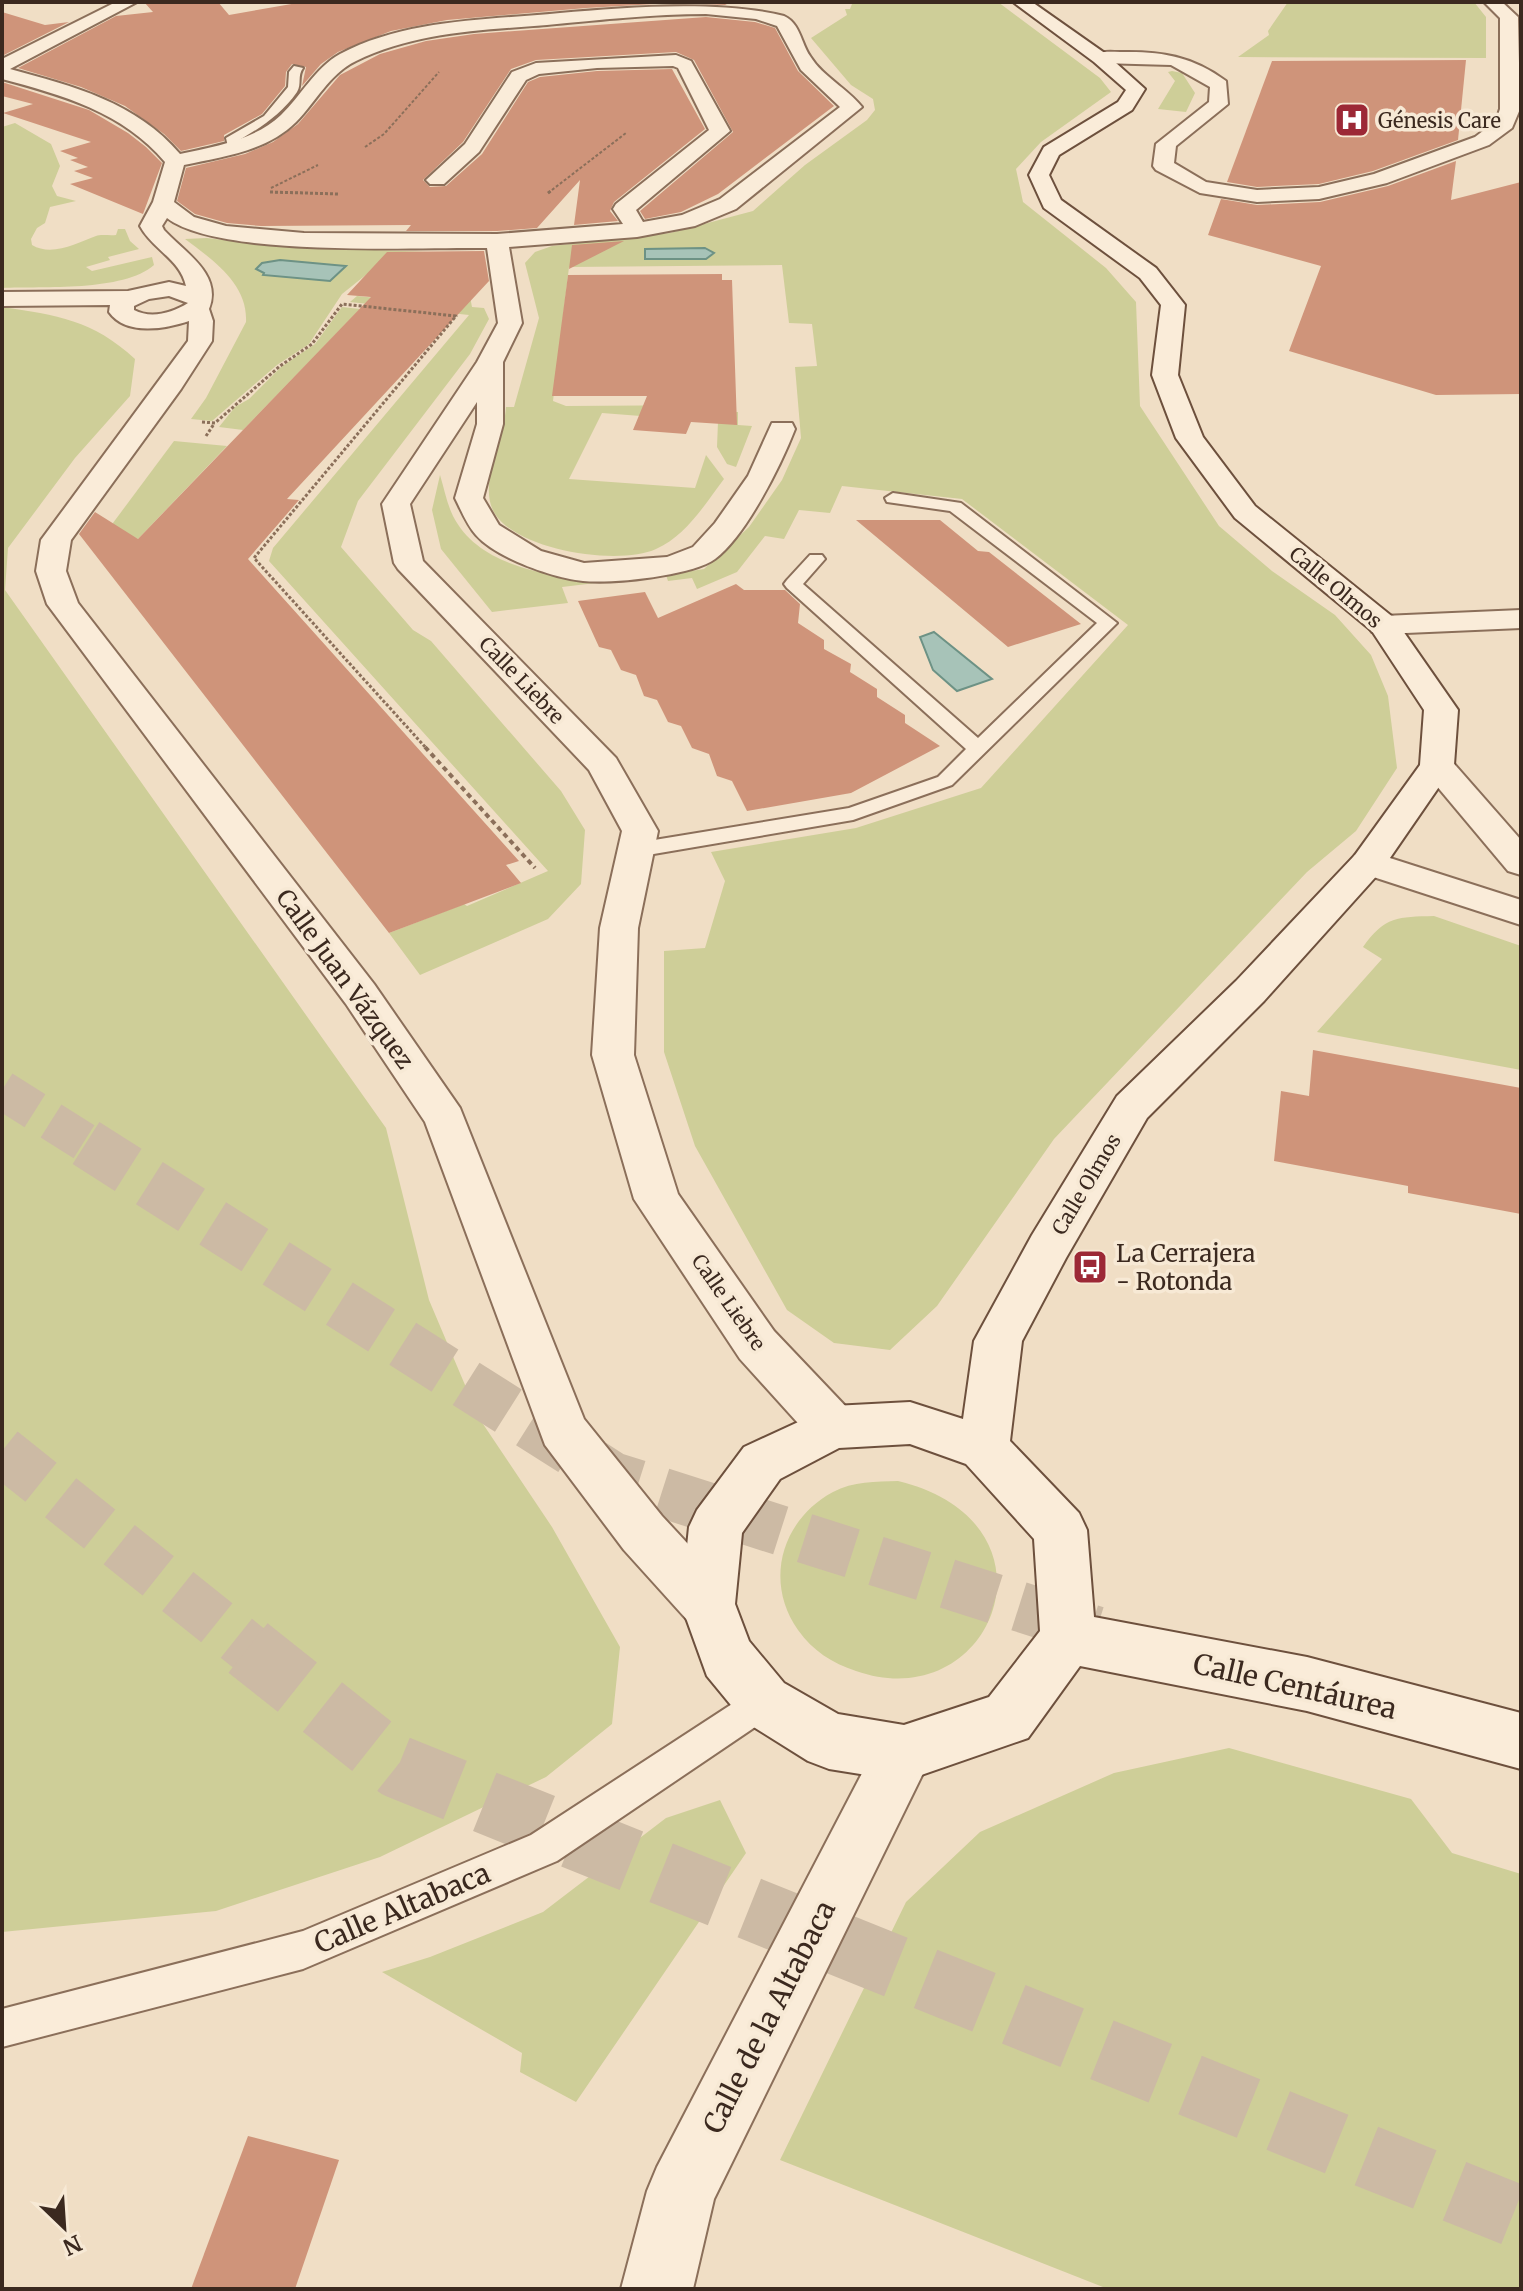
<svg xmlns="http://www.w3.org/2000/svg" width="1523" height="2291" font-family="Merriweather,serif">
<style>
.green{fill:#cece98}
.water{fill:#a7c3b8;stroke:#6d9285;stroke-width:2}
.building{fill:#cf947a}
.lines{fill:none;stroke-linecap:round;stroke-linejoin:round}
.highway-tunnel-far2{stroke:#ccbaa4;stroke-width:39;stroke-dasharray:39 19;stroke-linecap:butt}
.highway-tunnel-far1{stroke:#ccbaa4;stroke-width:50;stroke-dasharray:50 25;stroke-linecap:butt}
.highway-tunnel{stroke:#ccbaa4;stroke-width:63;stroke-dasharray:63 32;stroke-linecap:butt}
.lane-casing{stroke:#8b6f5a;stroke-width:4}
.street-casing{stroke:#8b6f5a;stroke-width:4}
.secondary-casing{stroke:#6d503d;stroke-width:4}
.path-far2{stroke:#8b6f5a;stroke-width:2;stroke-dasharray:3 2;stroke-linecap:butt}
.path-far1{stroke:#8b6f5a;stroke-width:3;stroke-dasharray:3 2;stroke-linecap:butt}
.path{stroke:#8b6f5a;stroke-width:4;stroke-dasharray:5 4;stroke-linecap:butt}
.lane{fill:#faecd9;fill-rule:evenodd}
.street{fill:#faecd9;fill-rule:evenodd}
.secondary{fill:#faecd9;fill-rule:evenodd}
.labels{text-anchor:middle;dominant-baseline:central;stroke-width:7;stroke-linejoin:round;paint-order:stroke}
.far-poi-label{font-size:20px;fill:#3b291f;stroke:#f7e9d5;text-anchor:start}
.far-street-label{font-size:20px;fill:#3b291f;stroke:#f7e9d5}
.street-label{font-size:24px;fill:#3b291f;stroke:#f7e9d5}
.poi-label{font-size:24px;fill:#3b291f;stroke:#f7e9d5;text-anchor:start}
.near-street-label{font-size:28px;fill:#3b291f;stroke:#f7e9d5}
</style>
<rect width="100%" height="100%" fill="#f0dec5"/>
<g class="green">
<path d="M860,2H998L1100,78L1111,92L1041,142L1016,169L1023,202L1106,268L1136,302L1140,406L1219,526L1272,571L1335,615L1371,655L1388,696L1397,768L1356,831L1307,872L1054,1139L937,1306L890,1350L834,1343L787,1310L695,1146L664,1052V951L705,948L725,881L711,852L856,828L981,788L1128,625L962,499L842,486L830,513L799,510L784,539L765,536L737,572L697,589L692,578L668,581L666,575L704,569L749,527L782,480L801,438L795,367L817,366L812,324L789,323L782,265L569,267L553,401L566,406L719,405V412H738V425L752,426L736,467L727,464L717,447L718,422L602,413L569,479L695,488L706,455L724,479C705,504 686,536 656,549C619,566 519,551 495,514C477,486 504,440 506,407H514L539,318L525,263L535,252L552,246L670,233L753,211L805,165L867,120L875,110L873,99L851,85L811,38L847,15L845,9H850L852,4Z"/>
<path d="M1288,2H1474L1486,17V58L1238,57L1269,35L1268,31Z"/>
<path d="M1172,71L1182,73L1195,93L1186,112L1158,109L1175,81L1168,72Z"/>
<path d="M15,123L51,144L60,166L52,186L57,196L76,201L50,207L45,223L37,228L31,239L32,245C52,257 77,243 96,236C101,234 110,236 116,235L118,229H125L130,241L139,249L108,257L110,260L86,267L92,271L152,257L154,265C123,292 43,286 2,288V127Z"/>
<path d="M207,238L273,246L428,252L466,276L472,307L484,308L489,319L470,354L358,501L341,547L413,630L431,641L561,791L585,830L581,884L548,919L420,975L389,933L464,904L467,906L548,871L269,561L273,548L469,315L350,302L357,296L436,304L381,270L367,274L342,294L309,344L277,365L212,421L191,419L206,398L246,322C248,284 213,260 185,239Z"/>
<path d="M2,307C57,315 93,320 135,359L130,396L75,458L8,548L5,590L386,1128L429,1300L479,1418L552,1527L620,1647L612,1724L546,1777L380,1857L216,1911L2,1932Z"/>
<path d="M342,307L360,309L243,430L219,427L235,407L249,399L281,367L315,344Z"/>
<path d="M174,441L227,446L138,539L110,527Z"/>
<path d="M440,475C444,488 447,504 453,516C481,571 559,577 612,581L562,587L568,603L492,612L441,549L432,510Z"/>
<path d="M1434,916L1521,946V1070L1317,1032L1382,959L1363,947C1385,916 1398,917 1434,916Z"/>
<path d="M898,1481C1070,1523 993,1719 856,1671C832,1663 813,1651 798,1630C764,1582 781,1520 833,1492C853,1481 876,1482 898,1481Z"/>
<path d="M1229,1748L1411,1799L1452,1853L1521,1874V2289H1108L780,2160L906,1902L980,1832L1114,1773Z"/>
<path d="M720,1800L746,1853L576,2102L520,2072L522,2053L382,1972L430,1957L543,1912L666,1818Z"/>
</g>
<g class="water">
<path d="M705,248L714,253L706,259H645V249Z"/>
<path d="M280,260L346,266L330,281L263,275L264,273L256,269L262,263Z"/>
<path d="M934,632L992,679L957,691L933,670L920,637Z"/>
</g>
<g class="building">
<path d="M144,2H218L229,15L303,2H721L727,5L673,3L586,8L447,20L391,31L338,52L321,64L302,86L306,67L292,64L286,72L285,86L262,114L224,135V141L181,151L164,134L125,106L81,87L18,68L116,16L153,12Z"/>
<path d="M2,12L45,25L69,22L2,56Z"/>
<path d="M706,17L755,22L775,28L798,71L834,106L718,194L681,212L645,219L640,211L733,132L694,60L676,52L536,60L511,69L463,142L423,180L430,187L446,186L482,154L528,82L540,77L597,71L672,69L705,129L614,202L610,211L618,221L574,225L580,180L537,228L497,231H406L411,225L261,226L227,223L195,214L177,201L186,168L245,154L273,142L298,124L340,75L380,54L426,41L474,34Z"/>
<path d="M1466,60L1458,140L1373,171L1319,184L1257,187L1227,182L1272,61Z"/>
<path d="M2,82L89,110L128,133L146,147L162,163L143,214L70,184L93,178L74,171L88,167L70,160L78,158L60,151L91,142L3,113L33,104L2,96Z"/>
<path d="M1456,161L1451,200L1521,182V394L1436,395L1289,351L1321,266L1208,235L1221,199L1257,205L1320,202L1388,186Z"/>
<path d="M624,241L569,269L572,245Z"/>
<path d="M484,251L489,281L287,499L299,500L248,559L519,861L506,865L521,883L389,933L79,534L95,512L138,539L371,297L347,295L387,252Z"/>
<path d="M722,274V280H732L737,425L691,422L686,434L633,430L647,396H552L568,275Z"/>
<path d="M856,520H940L978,551L989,552L1081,624L1008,647Z"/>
<path d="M736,584L744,590H785L800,604L798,623L824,640V649L851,664L850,672L877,689V697L905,715V723L940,746L851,793L747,811L732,781L717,776L709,754L692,748L681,726L668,722L657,700L644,696L636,675L621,670L611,650L599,647L578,601L645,592L658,618Z"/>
<path d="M1313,1050L1521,1088V1214L1408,1193V1186L1274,1161L1281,1091L1309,1096Z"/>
<path d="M248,2136L339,2160L295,2289H191Z"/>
</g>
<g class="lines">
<path class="highway-tunnel-far2" d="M2,1090L89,1145"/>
<g class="highway-tunnel-far1">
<path d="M86,1143L613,1477L1096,1631"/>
<path d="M2,1451L251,1650"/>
</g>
<path class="highway-tunnel" d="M248,1648L398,1767L1521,2218"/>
<defs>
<g id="lane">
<path d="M294,66L303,68C297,76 302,84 297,92C281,115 260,128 236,142L237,151H229L226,138L264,116L288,87L289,72Z"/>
<path d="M893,493L961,503L1117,623L952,785L853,820L636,857L628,855L625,850L636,843L849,808L938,777L966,749L787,588L784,584L787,580L810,555H822L825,559L803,584L978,738L1097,623L950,511L887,502L885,498Z"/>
<path d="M764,1686L776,1691L781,1702L776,1713L557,1861L303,1969L2,2047V2009L303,1931L531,1835L752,1691Z"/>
</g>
<g id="street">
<path d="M116,2H137L10,69C73,86 136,102 180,154C215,146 253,141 281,115C301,96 315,68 340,54C406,19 488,20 560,13C626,7 722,0 784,16C800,23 801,43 810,56C823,77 847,88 862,107L736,209L695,226L637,237L509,247L522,323L503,362V424L483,498L499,525L541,551L584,563L667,557L693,547L715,523L748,476L772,423H792L795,429C781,465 746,536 715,559C692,576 611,584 583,581C553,578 496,558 476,535C467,525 461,510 455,498L477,424V402L410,504L423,561L616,758L658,831L638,928L634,1055L678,1194L774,1331L851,1412L858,1427L851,1442L833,1448L815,1442L740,1359L634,1199L592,1055L600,928L622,831L589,770L398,569L394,563L382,504L477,362L498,323L487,248C416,247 219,258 167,218L162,226L164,230C184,252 223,274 209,309L213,321L212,341L181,389L71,540L66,571L78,603L374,984L460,1108L584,1419L662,1516L727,1586L735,1604L727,1622L708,1629L689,1622L624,1550L545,1445L425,1122L346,1004L47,604L36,571L41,540L188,341L189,321C165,329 126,336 109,312L110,305L2,306V292L128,291L169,282L186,286C180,259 153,250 140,226L153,202L165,162C123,112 62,95 2,79V59ZM706,14L756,19L777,26L801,70L840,107L720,199L682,215L643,222L636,210L730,131L691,61L676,55L536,63L512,72L465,144L426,180L430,184H444L479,152L526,80L539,74L597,68L673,66L678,68L709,130L616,204L613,209L623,224L497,234L304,233L226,226L194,217L174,202L184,165C223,157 267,151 296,122C316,102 329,74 356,61C415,32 483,30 547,25C600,20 653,14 706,14ZM169,296L188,303C172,313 151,319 134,310V306L149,299Z"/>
<path d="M1484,2H1502L1518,17L1520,109L1512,128L1489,145L1387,183L1319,199L1257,202L1200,193L1156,170L1153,166L1156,144L1209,102L1210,87L1171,65L1100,63L1091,58C1099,50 1109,52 1120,52C1161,51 1192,56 1226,81L1228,104L1176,146L1174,163L1206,182L1257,190L1319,187L1374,174L1475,137L1496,121L1500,109V18Z"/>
<path d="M1521,610V628L1383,634L1372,632L1367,625L1372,618L1383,616Z"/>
<path d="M1437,755L1449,758L1521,840V875L1508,871L1425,772L1420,765L1425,758Z"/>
<path d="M1368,851L1521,900V925L1355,871L1349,863L1355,855Z"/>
<path d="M904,1725L925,1733L933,1753L714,2199L693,2289H621L647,2191L657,2167L883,1733Z"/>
</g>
<path id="secondary" d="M1013,2H1032L1106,54L1145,89L1132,110L1059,155L1049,175L1061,200L1156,268L1185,305L1178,375L1203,437L1255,506L1394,618L1458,710L1454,765L1381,871L1264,1001L1147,1118L1066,1258L1022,1341L1010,1441L1079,1513L1087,1530L1094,1617L1307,1657L1521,1713V1769L1307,1711L1080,1666L1028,1738L904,1781L829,1769L808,1761L744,1721L707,1676L681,1604L689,1527L697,1510L744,1447L833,1406L910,1402L963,1419L974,1341L1032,1235L1117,1096L1236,981L1355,855L1420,765L1424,710L1372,631L1235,518L1176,438L1152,375L1161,305L1140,278L1044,208L1029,175L1044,147L1118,102L1126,90L1094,62ZM910,1444L966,1464L1034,1539L1040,1631L989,1697L904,1725L838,1714L784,1683L749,1641L735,1604L742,1533L780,1479L839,1448Z"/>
</defs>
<use href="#lane" class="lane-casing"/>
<use href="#street" class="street-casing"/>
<use href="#secondary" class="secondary-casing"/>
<g class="path-far2">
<path d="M365,147L384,134L439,72"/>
<path d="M271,188L318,165"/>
<path d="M270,192L307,193"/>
<path d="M548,193L626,133"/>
</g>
<g class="path-far1">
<path d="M270,192L339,194"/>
<path d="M548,193L551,191"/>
<path d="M202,422L215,423L280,366L312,344L342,304L456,316L254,558L427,749"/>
<path d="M206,436L214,424"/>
</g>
<path class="path" d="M425,747L535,868"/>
<use href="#lane" class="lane"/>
<use href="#street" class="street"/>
<use href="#secondary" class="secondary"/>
</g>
<defs>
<symbol id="hospital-square" viewBox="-11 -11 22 22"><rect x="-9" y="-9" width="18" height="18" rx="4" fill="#9c2836" stroke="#f7e9d5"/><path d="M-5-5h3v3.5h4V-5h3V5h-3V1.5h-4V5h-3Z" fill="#fff"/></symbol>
<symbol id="bus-square" viewBox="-11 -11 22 22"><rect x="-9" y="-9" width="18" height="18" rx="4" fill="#9c2836" stroke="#f7e9d5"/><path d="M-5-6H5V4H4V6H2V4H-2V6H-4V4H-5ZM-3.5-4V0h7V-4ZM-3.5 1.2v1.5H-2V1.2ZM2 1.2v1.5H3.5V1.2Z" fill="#fff"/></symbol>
</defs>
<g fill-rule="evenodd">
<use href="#hospital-square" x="1332" y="100" width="40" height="40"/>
<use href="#bus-square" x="1070" y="1247" width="40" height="40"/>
</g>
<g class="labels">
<g class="far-poi-label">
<text x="1378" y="120">Génesis Care</text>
</g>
<g class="far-street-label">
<text transform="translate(1336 587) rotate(40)">Calle Olmos</text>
<text transform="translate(522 680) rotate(46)">Calle Liebre</text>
<text transform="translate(1086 1184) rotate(-59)">Calle Olmos</text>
<text transform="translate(729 1302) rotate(55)">Calle Liebre</text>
</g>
<g class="street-label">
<text transform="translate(345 979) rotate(54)">Calle Juan Vázquez</text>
</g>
<g class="poi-label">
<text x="1116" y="1253">La Cerrajera<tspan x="1116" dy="28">- Rotonda</tspan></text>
</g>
<g class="near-street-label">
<text transform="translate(1295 1686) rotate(13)">Calle Centáurea</text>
<text transform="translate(402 1908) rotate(-23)">Calle Altabaca</text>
<text transform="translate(769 2017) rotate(-63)">Calle de la Altabaca</text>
</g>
</g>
<rect width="1523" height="2291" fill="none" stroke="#3b291f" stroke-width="8"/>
<g transform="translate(64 2227) rotate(155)" stroke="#f7e9d5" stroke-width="6" paint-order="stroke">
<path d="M0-6L14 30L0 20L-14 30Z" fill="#3b291f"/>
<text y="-12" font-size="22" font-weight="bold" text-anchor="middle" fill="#3b291f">N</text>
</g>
</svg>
